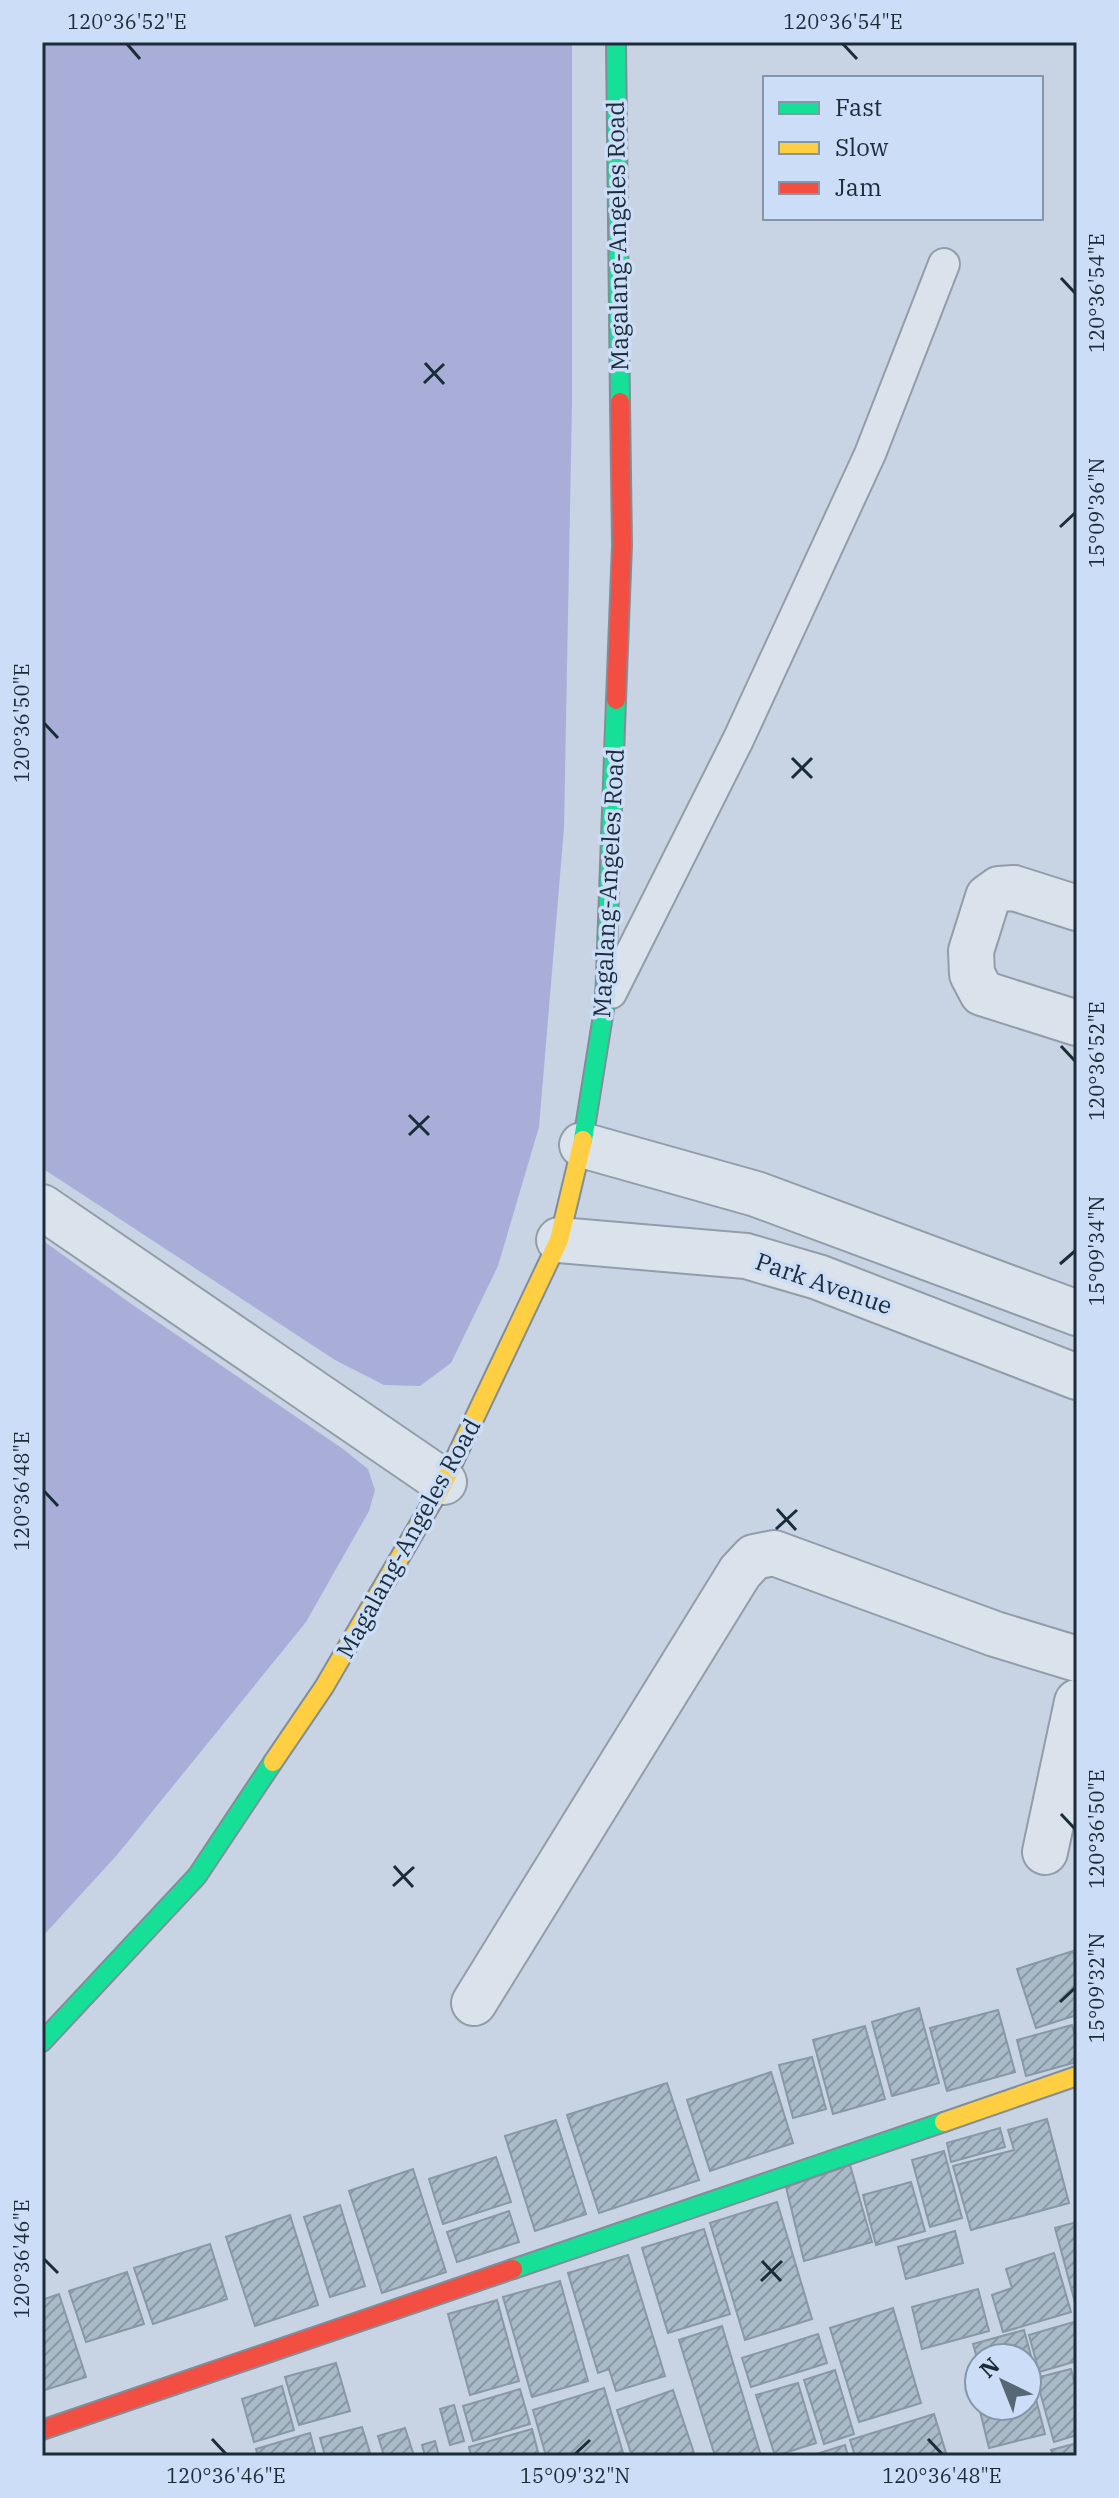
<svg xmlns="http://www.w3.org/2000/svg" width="1119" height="2498" font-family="'IBM Plex Serif',serif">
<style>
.green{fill:#a9aed8}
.building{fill:url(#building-hatch);stroke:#8898a4;stroke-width:2}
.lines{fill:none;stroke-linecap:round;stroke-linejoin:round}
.lane-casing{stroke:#929da9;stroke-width:34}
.street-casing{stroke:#929da9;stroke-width:48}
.fast-casing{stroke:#828d98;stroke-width:22}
.slow-casing{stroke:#828d98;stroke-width:22}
.jam-casing{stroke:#828d98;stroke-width:22}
.lane{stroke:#dae2ec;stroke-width:30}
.street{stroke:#dae2ec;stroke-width:44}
.fast{stroke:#16e098;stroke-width:18}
.slow{stroke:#ffcf43;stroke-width:18}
.jam{stroke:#f24e42;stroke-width:18}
.ticks{fill:none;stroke:#1a2c37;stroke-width:3}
.labels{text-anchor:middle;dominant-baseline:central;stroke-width:7;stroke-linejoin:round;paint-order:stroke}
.street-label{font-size:24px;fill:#1a2c37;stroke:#ccddf7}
.neatline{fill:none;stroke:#1a2c37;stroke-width:3}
.ticks-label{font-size:20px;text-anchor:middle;fill:#1a2c37}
</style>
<defs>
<pattern id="building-hatch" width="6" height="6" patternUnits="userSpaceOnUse" patternTransform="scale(2)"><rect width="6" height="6" fill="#a9bbc8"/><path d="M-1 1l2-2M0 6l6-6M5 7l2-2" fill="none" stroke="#8998a3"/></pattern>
</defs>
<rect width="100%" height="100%" fill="#c8d4e4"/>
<g class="green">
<path d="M42,42H572V404L564,828L539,1127L498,1266L451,1363L420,1386L384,1385L335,1360L42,1168Z"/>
<path d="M42,1240L130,1303L343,1449L368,1469L375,1490L369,1511L306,1622L117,1855L42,1937Z"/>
</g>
<g class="building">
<path d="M1073,1951L1077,1963V2015L1036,2028L1017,1969Z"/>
<path d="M919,2008L939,2083L892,2096L872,2022Z"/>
<path d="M998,2010L1015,2072L947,2091L930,2028Z"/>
<path d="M1072,2025L1077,2043V2062L1026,2076L1017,2040Z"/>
<path d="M865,2026L885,2099L833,2114L813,2040Z"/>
<path d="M812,2057L826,2109L793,2118L779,2065Z"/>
<path d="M771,2072L793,2143L710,2171L687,2100Z"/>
<path d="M667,2083L699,2180L599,2213L567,2115Z"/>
<path d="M1047,2119L1069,2203L971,2230L953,2166L1014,2150L1008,2130Z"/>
<path d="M556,2120L586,2214L535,2231L505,2136Z"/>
<path d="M1000,2128L1005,2147L951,2162L947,2143Z"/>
<path d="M944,2151L962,2218L930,2227L912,2160Z"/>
<path d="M496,2157L511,2202L443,2224L429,2179Z"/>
<path d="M850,2165L872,2242L804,2261L786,2187Z"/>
<path d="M413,2169L446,2272L382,2293L349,2191Z"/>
<path d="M911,2182L925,2231L876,2245L863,2195Z"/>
<path d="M777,2202L812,2319L745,2340L710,2223Z"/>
<path d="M340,2205L365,2286L330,2297L304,2217Z"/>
<path d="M509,2211L519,2242L457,2262L447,2232Z"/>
<path d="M290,2215L318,2305L255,2326L226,2237Z"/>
<path d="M1077,2222V2310L1055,2228Z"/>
<path d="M704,2229L730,2314L668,2333L642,2248Z"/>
<path d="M955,2231L963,2263L906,2279L898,2247Z"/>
<path d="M210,2244L227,2299L153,2324L134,2268Z"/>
<path d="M1054,2253L1071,2312L1003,2332L992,2295L1012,2288L1006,2269Z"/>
<path d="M628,2255L665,2376L616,2391L609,2369L598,2373L568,2273Z"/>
<path d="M127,2272L144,2324L86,2342L69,2291Z"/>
<path d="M560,2281L588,2381L532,2397L503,2297Z"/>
<path d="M978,2289L989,2331L922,2349L912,2307Z"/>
<path d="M59,2294L86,2377L42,2391V2300Z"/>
<path d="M497,2300L519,2381L470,2395L448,2314Z"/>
<path d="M893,2308L921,2403L859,2422L830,2328Z"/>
<path d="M1077,2321V2361L1039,2372L1029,2335Z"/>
<path d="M722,2326L761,2456H715L679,2340Z"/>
<path d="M1024,2330L1034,2367L1027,2369V2358H979V2365L973,2344Z"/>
<path d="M818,2334L827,2363L751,2387L742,2358Z"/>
<path d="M336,2363L350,2411L299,2425L285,2377Z"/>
<path d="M1071,2369L1077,2392V2435L1054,2442L1036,2378Z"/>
<path d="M835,2370L854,2434L824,2444L804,2380Z"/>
<path d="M1031,2380L1045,2434L989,2448L976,2395L979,2394V2406H1027V2381Z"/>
<path d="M798,2383L816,2443L775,2456L756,2395Z"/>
<path d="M282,2386L294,2430L254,2442L242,2399Z"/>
<path d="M604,2388L624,2456H546L533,2410Z"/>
<path d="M520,2389L530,2424L473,2441L463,2406Z"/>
<path d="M673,2390L695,2456H632L617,2410Z"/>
<path d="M454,2405L464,2441L450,2445L440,2409Z"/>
<path d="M934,2414L947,2456H855L850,2440Z"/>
<path d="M362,2427L371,2456H325L320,2438Z"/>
<path d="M405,2428L414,2456H384L378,2436Z"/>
<path d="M532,2429L539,2456H471L469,2447Z"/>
<path d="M310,2433L316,2456H258L256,2449Z"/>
<path d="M435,2441L439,2456H425L422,2445Z"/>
<path d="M1077,2443V2456H1053L1051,2450Z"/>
<path d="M845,2445L848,2456H810Z"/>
</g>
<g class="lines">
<defs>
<path id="lane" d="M611,993L738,740L870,454L944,264"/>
<g id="street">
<path d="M1077,908L1014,888L999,889L988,897L971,951L972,974L982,993L1077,1023"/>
<path d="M582,1145L756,1194L1077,1313"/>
<path d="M42,1207L444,1482"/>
<path d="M559,1240L746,1256L818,1277L1077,1377"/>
<path d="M1045,1852L1077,1702"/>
<path d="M474,2003L740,1572L754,1557L774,1553L995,1634L1077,1659"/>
</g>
<g id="fast">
<path d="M616,42L620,402"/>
<path d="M583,1140L605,1003L616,700"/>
<path d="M42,2042L197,1876L273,1762"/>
<path d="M513,2269L944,2122"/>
</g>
<g id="slow">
<path d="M273,1762L324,1687L444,1482L559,1240L583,1140"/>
<path d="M944,2122L1077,2076"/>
</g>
<g id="jam">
<path d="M616,700L622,545L620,402"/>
<path d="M42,2430L513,2269"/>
</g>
</defs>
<use href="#lane" class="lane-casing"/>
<use href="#street" class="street-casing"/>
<use href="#fast" class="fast-casing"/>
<use href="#slow" class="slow-casing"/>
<use href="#jam" class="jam-casing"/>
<use href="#lane" class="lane"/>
<use href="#street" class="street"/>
<use href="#fast" class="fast"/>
<use href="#slow" class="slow"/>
<use href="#jam" class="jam"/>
</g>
<path class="ticks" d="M127,44L140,59M843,44L857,59M1061,278L1075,293M425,363L444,384M424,383L444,364M1060,527L1075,513M44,723L58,738M792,758L812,778M792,778L812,758M1061,1046L1075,1061M409,1115L429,1135M409,1135L429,1116M1060,1264L1075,1251M44,1491L58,1506M777,1509L796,1530M776,1529L797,1510M1061,1814L1075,1829M394,1866L413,1887M393,1886L414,1867M1060,2002L1075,1988M44,2259L58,2273M762,2261L781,2281M761,2281L782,2261M212,2439L226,2454M928,2439L942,2454M575,2454L590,2440"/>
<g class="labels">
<g class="street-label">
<text transform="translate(617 236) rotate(-91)">Magalang-Angeles Road</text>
<text transform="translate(608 883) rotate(-87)">Magalang-Angeles Road</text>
<text transform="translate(824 1283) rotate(19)">Park Avenue</text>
<text transform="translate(408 1538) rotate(-61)">Magalang-Angeles Road</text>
</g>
</g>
<rect width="1119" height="2498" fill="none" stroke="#ccddf7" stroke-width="88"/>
<rect x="763" y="76" width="280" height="144" fill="#ccddf7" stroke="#8596aa" stroke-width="2"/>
<rect x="779" y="102" width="40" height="12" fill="#16e098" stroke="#8596aa" stroke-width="2"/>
<text x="835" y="116" font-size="24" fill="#1a2c37">Fast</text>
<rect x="779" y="142" width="40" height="12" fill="#ffcf43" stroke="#8596aa" stroke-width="2"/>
<text x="835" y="156" font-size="24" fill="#1a2c37">Slow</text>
<rect x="779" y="182" width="40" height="12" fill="#f24e42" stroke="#8596aa" stroke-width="2"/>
<text x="835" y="196" font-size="24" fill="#1a2c37">Jam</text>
<g transform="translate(1003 2382) rotate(317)"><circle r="38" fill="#ccddf7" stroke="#8596aa" stroke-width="2"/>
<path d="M0-6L14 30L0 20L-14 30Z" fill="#576774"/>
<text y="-12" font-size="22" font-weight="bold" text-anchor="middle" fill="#1a2c37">N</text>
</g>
<rect x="44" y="44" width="1031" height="2410" class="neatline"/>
<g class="ticks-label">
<text x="127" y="29">120°36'52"E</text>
<text x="843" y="29">120°36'54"E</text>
<text transform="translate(1097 293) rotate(-90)" y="7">120°36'54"E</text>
<text transform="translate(1097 513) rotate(-90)" y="7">15°09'36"N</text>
<text transform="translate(22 723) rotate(-90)" y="7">120°36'50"E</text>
<text transform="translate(1097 1061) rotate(-90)" y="7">120°36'52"E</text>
<text transform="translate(1097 1251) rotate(-90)" y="7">15°09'34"N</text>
<text transform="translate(22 1491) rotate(-90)" y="7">120°36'48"E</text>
<text transform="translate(1097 1829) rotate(-90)" y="7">120°36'50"E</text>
<text transform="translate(1097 1988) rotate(-90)" y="7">15°09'32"N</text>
<text transform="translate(22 2259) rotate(-90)" y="7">120°36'46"E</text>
<text x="226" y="2483">120°36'46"E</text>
<text x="575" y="2483">15°09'32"N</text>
<text x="942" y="2483">120°36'48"E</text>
</g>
</svg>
